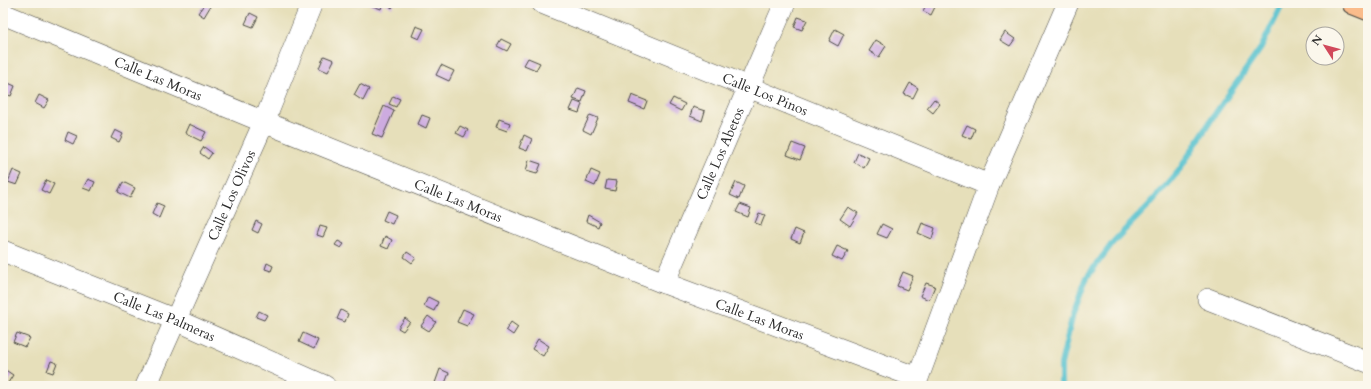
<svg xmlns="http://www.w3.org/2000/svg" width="1371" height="389" font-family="Cardo,serif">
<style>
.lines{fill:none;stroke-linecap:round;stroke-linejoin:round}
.stream{stroke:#55c1ce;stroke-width:6}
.building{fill:#cdabe0}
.street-casing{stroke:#474640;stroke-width:22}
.primary-casing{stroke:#474640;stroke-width:24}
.street{stroke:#fff;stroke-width:21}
.primary{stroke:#fabc8b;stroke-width:22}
.labels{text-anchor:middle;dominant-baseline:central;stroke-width:4;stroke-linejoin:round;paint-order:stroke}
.street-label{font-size:14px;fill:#2b2b2b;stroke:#fbf7ec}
</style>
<rect width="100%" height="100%" fill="#fbf7ec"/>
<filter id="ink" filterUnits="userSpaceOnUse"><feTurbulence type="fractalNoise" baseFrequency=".025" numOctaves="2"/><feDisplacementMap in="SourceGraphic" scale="8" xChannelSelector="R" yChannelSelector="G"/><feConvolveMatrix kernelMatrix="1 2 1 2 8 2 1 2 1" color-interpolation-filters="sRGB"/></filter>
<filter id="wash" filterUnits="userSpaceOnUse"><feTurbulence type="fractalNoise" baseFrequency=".012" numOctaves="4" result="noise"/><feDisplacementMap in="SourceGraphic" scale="16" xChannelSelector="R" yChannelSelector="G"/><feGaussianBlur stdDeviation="0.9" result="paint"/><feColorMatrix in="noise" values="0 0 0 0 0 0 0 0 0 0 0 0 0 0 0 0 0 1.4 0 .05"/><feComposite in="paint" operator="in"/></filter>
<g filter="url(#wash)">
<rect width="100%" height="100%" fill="#e6dfba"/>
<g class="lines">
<path class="stream" d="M1061,386V364L1073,314L1087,277L1114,241L1149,205L1178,172L1215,114L1261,48L1283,3"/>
</g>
<g id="blocks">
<g class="building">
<path d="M205,3L210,7L204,17L198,13Z"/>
<path d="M371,3H383L381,9L370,5Z"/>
<path d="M385,3H395L392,8Z"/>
<path d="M927,3H937L931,15L923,11Z"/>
<path d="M250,13L258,17L253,27L245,24Z"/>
<path d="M798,17L807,20L802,30L794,27Z"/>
<path d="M416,26L424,29L419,39L412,36Z"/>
<path d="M835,29L844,34L838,46L829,41Z"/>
<path d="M1005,32L1015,39L1010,46L1000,40Z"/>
<path d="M501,39L511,44L507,51L497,46Z"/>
<path d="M876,40L886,46L879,57L869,51Z"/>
<path d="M324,56L334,60L328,72L319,68Z"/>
<path d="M528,58L540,63L536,70L524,65Z"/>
<path d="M441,65L454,71L449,81L436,75Z"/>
<path d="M6,82L15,86L11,96L3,93Z"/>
<path d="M910,83L918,88L913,98L904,94Z"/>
<path d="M360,84L369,89L363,101L354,95Z"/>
<path d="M578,88L586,91L582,102L573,99Z"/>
<path d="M39,95L49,100L44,108L35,103Z"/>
<path d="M632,95L647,101L644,109L629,103Z"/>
<path d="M393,96L400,99L396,107L389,104Z"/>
<path d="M673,98L685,104L681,111L669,105Z"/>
<path d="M934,99L940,104L933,113L927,108Z"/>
<path d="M574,101L582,104L579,113L570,110Z"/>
<path d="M384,106L394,111L382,138L372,134Z"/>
<path d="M693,107L705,111L702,121L690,116Z"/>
<path d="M422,115L430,118L426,128L418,124Z"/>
<path d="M590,115L598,118L591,134L583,130Z"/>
<path d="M499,119L510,123L507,131L496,127Z"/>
<path d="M189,124L206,132L201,141L185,133Z"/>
<path d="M967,125L975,129L971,139L962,135Z"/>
<path d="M460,126L468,130L464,137L456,133Z"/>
<path d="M115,130L123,134L119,142L111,138Z"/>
<path d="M68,132L77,136L73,144L65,140Z"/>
<path d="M524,135L532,139L527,151L519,148Z"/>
<path d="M792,143L805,148L800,160L787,155Z"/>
<path d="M204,147L212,153L208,159L200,153Z"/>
<path d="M858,153L869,158L864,168L854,162Z"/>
<path d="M529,160L541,164L537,174L526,171Z"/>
<path d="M13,170L22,174L17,185L8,182Z"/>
<path d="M591,170L600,174L595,186L586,182Z"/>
<path d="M88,179L95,182L91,191L83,188Z"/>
<path d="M46,180L54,184L49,194L41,190Z"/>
<path d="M607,180L617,181L615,191L605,189Z"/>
<path d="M123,182L135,188L130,198L118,192Z"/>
<path d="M736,182L744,186L739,199L730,195Z"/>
<path d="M157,203L164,206L159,218L152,214Z"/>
<path d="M740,204L751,208L748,217L736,212Z"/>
<path d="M848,207L858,213L850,226L840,219Z"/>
<path d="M387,211L396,215L392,224L383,220Z"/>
<path d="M759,213L765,215L761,225L755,223Z"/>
<path d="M588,215L600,222L598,227L586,221Z"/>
<path d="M256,221L262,224L258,233L252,230Z"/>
<path d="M922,223L935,228L932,239L918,233Z"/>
<path d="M882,224L892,229L887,238L877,234Z"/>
<path d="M320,226L327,228L323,237L317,235Z"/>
<path d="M795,229L804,233L800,243L791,239Z"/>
<path d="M385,236L392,240L388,249L381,246Z"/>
<path d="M338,241L344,244L341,248L335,245Z"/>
<path d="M837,246L848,251L842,261L832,256Z"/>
<path d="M407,252L416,258L412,263L404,257Z"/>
<path d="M267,263L273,266L271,271L265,269Z"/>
<path d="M903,272L913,276L907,290L897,286Z"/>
<path d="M926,283L935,286L929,300L920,296Z"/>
<path d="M428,297L438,302L434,311L424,306Z"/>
<path d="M463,309L474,314L467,326L457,322Z"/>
<path d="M341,310L348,314L345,322L337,319Z"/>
<path d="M259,311L267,315L264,320L256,317Z"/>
<path d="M428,316L436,322L429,331L421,326Z"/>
<path d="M405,318L410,322L403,331L398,328Z"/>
<path d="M511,322L518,327L513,335L506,330Z"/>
<path d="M17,333L30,338L25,347L13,342Z"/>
<path d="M303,333L318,340L314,349L299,342Z"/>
<path d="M538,339L549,346L543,356L532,349Z"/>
<path d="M51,361L57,363L53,373L47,371Z"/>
<path d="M4,369L13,375L6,386L3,383Z"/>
<path d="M440,369L449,373L444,386L435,383Z"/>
</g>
</g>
</g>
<g filter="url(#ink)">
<use href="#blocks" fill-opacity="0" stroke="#474640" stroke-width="1"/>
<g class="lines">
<defs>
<g id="street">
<path id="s1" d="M542,3L989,185"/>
<path id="s2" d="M3,14L264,122L664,283L918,378L989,185L1068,3"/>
<path id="s3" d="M3,251L176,320L325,386"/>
<path id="s4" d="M664,283L785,3"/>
<path d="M1208,299L1368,362"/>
<path id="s5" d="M146,386L264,122L312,3"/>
</g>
<path id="primary" d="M1353,3L1368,9"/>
</defs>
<use href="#street" class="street-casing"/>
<use href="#primary" class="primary-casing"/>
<use href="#street" class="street"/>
<use href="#primary" class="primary"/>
</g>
</g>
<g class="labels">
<g class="street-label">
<text stroke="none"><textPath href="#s2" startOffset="168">Calle Las Moras</textPath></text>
<text stroke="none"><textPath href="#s1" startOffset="241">Calle Los Pinos</textPath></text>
<text stroke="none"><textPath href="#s4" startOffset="141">Calle Los Abetos</textPath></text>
<text stroke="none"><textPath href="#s5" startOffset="209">Calle Los Olivos</textPath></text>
<text stroke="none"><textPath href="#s2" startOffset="492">Calle Las Moras</textPath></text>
<text stroke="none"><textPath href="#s3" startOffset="174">Calle Las Palmeras</textPath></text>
<text stroke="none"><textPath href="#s2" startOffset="816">Calle Las Moras</textPath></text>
</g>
</g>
<rect width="1371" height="389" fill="none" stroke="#fbf7ec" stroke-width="16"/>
<g transform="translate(1325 46) rotate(306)"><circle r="19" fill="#fbf7ec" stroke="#a8a59f"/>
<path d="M0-3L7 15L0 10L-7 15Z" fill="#d1495b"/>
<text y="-6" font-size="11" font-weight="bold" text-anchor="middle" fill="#2b2b2b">N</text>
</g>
</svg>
